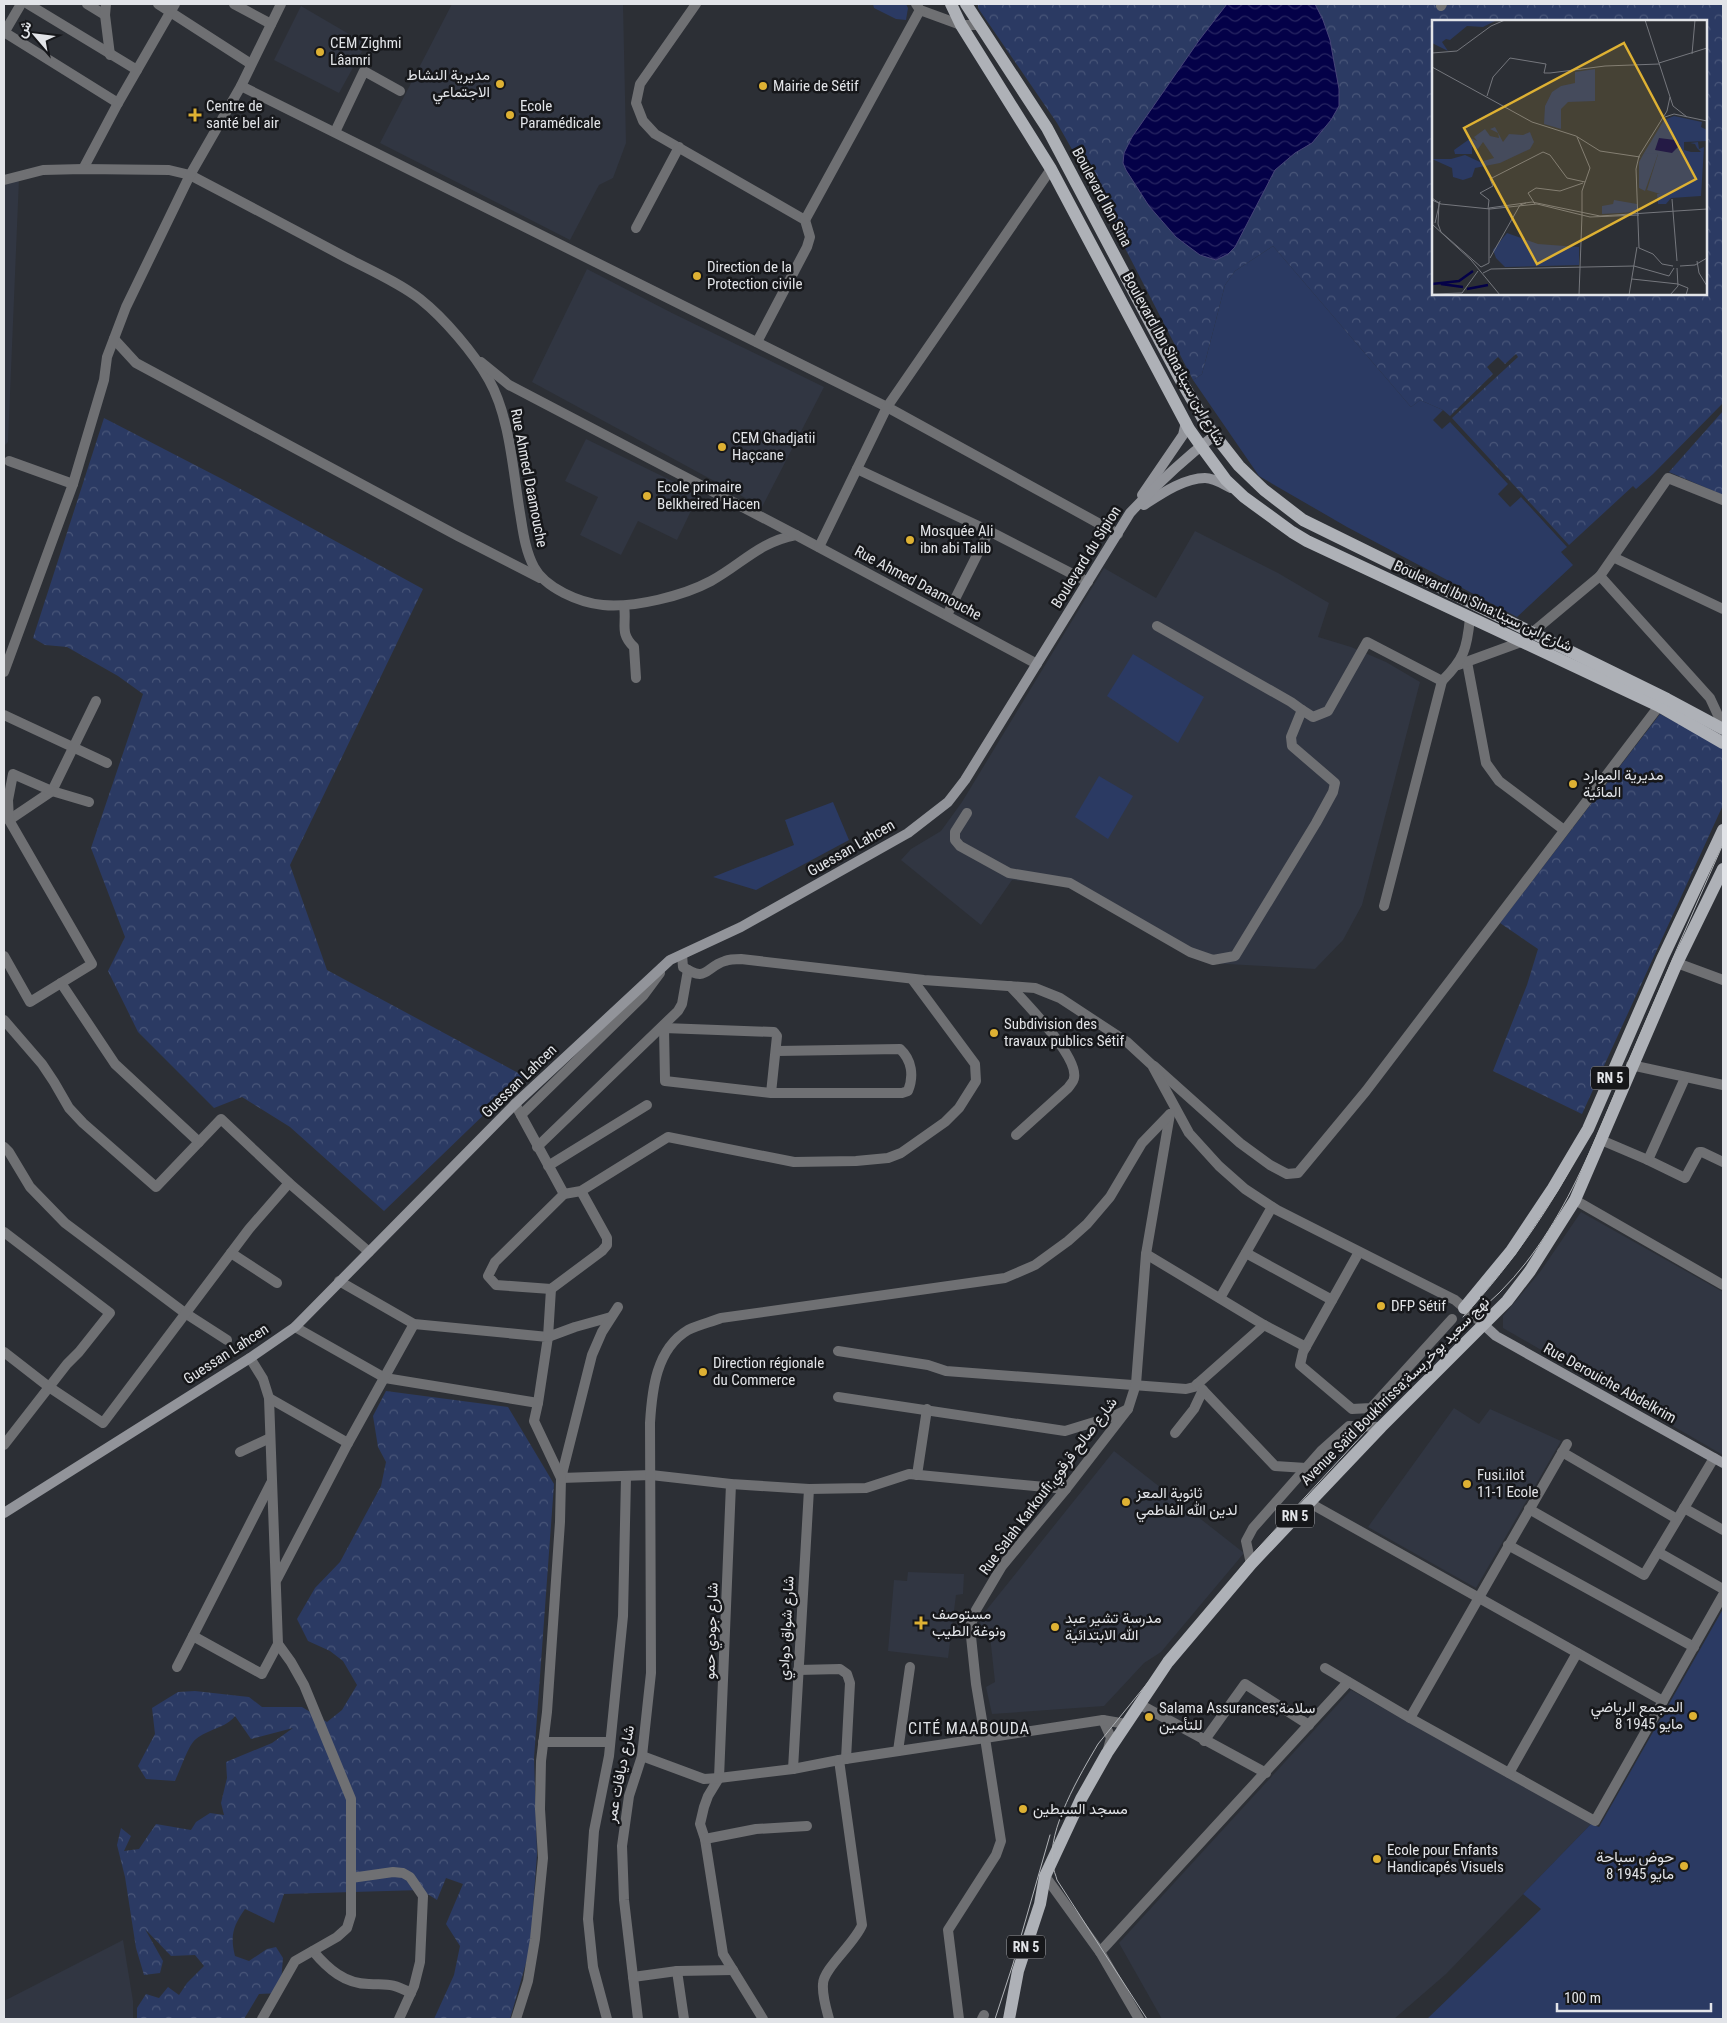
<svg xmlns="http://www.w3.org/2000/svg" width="1727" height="2023" font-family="'Roboto Condensed',Vazirmatn,sans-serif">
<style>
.built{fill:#313642}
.green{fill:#2b3a63}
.forest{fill:url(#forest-crowns);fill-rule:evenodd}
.water{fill:url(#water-waves);stroke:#474578}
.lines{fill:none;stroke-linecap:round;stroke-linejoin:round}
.minor{stroke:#6f7073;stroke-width:10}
.tertiary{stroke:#6f7073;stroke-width:10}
.secondary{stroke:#92949a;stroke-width:10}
.primary{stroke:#aeb1b7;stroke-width:12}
.tram{stroke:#b1b4b8;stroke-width:1}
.poi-dot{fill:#deb133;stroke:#16171a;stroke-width:2}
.labels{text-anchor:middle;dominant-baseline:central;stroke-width:5;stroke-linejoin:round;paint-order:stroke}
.shield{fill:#16171a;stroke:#a5a6aa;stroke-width:1}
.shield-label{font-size:14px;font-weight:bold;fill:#e2e4e8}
.poi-label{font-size:15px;fill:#e2e4e8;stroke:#16171a;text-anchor:start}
.street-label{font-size:15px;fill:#e2e4e8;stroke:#16171a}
.neighbourhood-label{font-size:16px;letter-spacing:1px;fill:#e2e4e8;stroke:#16171a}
.inset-river{fill:none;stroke:#040148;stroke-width:2.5}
.inset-road{fill:none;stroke:#75777d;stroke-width:1}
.view{fill:#deb133;fill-opacity:0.15;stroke:#deb133;stroke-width:2.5}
.inset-edge{fill:none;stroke:#e2e4e8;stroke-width:2.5}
</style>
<defs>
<pattern id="forest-crowns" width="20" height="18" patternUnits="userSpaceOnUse" patternTransform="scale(1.25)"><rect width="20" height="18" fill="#2b3a63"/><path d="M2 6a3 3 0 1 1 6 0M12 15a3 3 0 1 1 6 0" fill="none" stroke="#495679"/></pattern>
<pattern id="water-waves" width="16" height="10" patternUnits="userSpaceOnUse" patternTransform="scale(1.25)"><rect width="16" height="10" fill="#040148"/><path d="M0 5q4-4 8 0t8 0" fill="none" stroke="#282662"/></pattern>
</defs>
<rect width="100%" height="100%" fill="#2c2f35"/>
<g class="built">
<path d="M452,4H623L626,143L613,178L599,185L570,240L380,143Z"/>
<path d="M301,6L366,44L339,93L274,60Z"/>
<path d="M19,179L8,442L4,446V184Z"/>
<path d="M587,269L672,313L824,387L762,507L532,382Z"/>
<path d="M586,439L699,494L677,540L638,521L621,555L580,535L598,497L565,481Z"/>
<path d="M1195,531L1278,573L1329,603L1318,637L1351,647L1386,662L1420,682L1362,905L1343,940L1315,969L1209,963L1063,885L1012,880L981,925L901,860L911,849L941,831L962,802L1104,568L1156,598Z"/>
<path d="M1581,1212L1723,1292V1455L1503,1328V1316L1540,1272Z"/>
<path d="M1454,1408L1479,1424L1490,1409L1561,1441L1476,1588L1368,1527Z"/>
<path d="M1114,1451L1244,1553L1161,1652L1144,1663L1104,1706L992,1714L986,1687L995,1682L990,1636L981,1638L980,1618Z"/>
<path d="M908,1572L964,1574L963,1594L956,1595L948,1658L888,1651L894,1580L907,1581Z"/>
<path d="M1351,1690L1591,1824L1446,1974L1394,2019H1162L1119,1943Z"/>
<path d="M123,1940L133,2001V2019H4V2001Z"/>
</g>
<g class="green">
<path d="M873,4H906L908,8L906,20L896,19L874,8Z"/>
<path d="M1273,246L1411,407L1420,400L1443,410L1433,420L1442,429L1450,422L1508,484L1498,494L1510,507L1521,497L1567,547L1561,552L1573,565L1517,617L1347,527L1259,476L1193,380L1202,374L1225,285L1235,271Z"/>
<path d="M1133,654L1204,697L1178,743L1107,696Z"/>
<path d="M1099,776L1133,796L1108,839L1075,817Z"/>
<path d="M833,802L849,840L756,890L713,877L794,845L785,820Z"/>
<path d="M1723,1609V2019H1427L1541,1909L1523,1894L1591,1824L1599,1827Z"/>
</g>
<g class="forest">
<path d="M978,4H1723V403L1653,474L1636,489L1633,486L1569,545L1452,418L1518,357L1516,354L1505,364L1498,357L1487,367L1493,374L1450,416L1443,410L1420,400L1411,407L1273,246L1235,271L1225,285L1202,374L1193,380L1094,188L1057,123L978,8ZM1433,21H1706V294H1433Z"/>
<path d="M1723,411V495L1669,472Z"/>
<path d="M104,418L222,479L423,589L290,865L327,970L524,1076L384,1211L290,1127L242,1097L214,1108L138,1032L108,971L125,937L91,848L143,694L118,676L67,647L45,645L33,638Z"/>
<path d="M1660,714L1723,747V805L1582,1114L1493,1071L1527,985L1538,949L1500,923Z"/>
<path d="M386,1391L508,1407L554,1484L534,1758L537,1854L530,1949L510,2019H434L454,1975L460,1946L446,1924L463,1884L446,1878L437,1900L421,1890L284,1894L274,1923L245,1909C233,1926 230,1936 235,1956L249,1961L267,1949L276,1947L283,1958L280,1993L259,1994L244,2019H137V2008L146,1994L159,1998L168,1987L179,1995L187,1983L204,1966L195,1955L171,1956L145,1929L163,1961L160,1973L144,1975L136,1948L125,1877L117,1845L121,1828L131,1836L124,1851L139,1849L156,1824L191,1830L196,1822L210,1813L224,1815L221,1803L227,1778L226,1762L272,1743L293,1728L251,1739L235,1716C226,1728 208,1729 196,1739C188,1745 180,1771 175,1781L146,1779L138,1766L155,1734L152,1708L178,1692L195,1691L249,1697L262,1707H302L327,1722L342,1710L357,1685L343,1661L330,1651L308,1641L297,1619L315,1588L340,1562L381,1486L386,1462L378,1447L373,1416Z"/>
</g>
<path class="water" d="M1227,4H1315L1323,20L1330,40L1339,89V106L1331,120L1312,143L1295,153L1275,170L1235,247L1228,254L1216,260L1200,255L1176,237L1149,206L1126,170L1123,163L1124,153L1132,137L1200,39Z"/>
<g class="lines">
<g class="minor">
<path d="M28,4L137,70"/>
<path d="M87,4L105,15"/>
<path d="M106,4L105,15L110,55"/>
<path d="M158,4L251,64"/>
<path d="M234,4L271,24"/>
<path d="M696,4L640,84L636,103L643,121L655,134L805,220L810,237L807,247L757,342"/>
<path d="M916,4L920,10L961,25H979"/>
<path d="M1441,6L1442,4"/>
<path d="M4,32L118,103"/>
<path d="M4,33L21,4"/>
<path d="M241,86L887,407L1118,534"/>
<path d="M335,132L364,71L400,91"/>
<path d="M83,169L118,103L175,4"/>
<path d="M4,180L43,170L83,169L169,170L190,175C242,202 294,230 345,257C370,270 398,282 420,299C444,318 474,353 489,380C510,417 513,472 520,513C523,531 525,550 534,567C545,588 580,603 603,605C634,608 683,596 711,581C742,564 759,542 796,535L1037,664"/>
<path d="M805,220L920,10"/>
<path d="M636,228L679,147"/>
<path d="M114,339L136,363L458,536L540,578"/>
<path d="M481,362L509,385L796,535"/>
<path d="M9,461L73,484"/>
<path d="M857,469L989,531L1088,582"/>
<path d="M819,547L887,407L1051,169"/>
<path d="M1615,558L1723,609"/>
<path d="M1600,576L1710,698L1723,726"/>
<path d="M624,606C627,624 619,633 634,647L636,678"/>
<path d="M947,615L989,531"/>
<path d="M1157,626L1291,702L1302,710"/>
<path d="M1467,662L1486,763L1499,781L1564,830"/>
<path d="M1458,665L1521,642L1600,576L1668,478L1723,500"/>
<path d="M4,715L107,763"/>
<path d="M967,813L955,832V840L960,846L1009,873L1070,883L1190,952L1213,960L1235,956L1316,823L1333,792L1335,783L1292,746L1291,737L1302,710L1313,717L1328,711L1367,642L1442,681C1464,659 1467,649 1470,618"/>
<path d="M9,820L52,791L96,701"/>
<path d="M1384,906L1442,681"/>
<path d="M4,956L30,1002L92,964L9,820L8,800L13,774L52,791L89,802"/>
<path d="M1677,963L1723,980"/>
<path d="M61,983L115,1064L199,1142"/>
<path d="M1010,986C1025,1002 1079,1057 1074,1078C1074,1081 1070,1085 1068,1088L1016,1135"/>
<path d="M4,1020L42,1064L54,1082L69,1108L83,1123L156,1187L221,1119L289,1183L369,1252"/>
<path d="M1631,1065L1723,1085"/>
<path d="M1154,1066L1240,1143L1270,1165L1287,1174L1298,1173L1366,1091L1659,706L1665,701"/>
<path d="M1685,1078L1648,1160L1685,1178L1699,1152H1702L1723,1162"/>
<path d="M771,1093L777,1036L774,1032L664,1028L665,1081L771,1093H902L908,1091C914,1076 912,1060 900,1049L777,1051"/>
<path d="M515,1104L564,1194"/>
<path d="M521,1115L643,996L660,973"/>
<path d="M1601,1140L1648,1160"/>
<path d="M4,1147L9,1152L30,1187L65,1223L185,1313L227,1340"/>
<path d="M537,1147L678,1011L682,1004L688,970"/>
<path d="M548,1166L647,1105"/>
<path d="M581,1191L607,1238V1245L602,1251L551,1289L496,1285L488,1276L495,1262L564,1194L581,1191L668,1137L794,1162L856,1161L888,1158L901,1153L945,1122L959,1108L976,1081L975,1064L912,979"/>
<path d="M1575,1200L1723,1285"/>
<path d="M4,1232L110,1313L79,1352L67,1364L4,1445"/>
<path d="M1359,1252L1303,1352L1300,1365L1352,1409L1371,1408L1452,1319"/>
<path d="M231,1253L277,1283"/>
<path d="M1246,1253L1332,1300"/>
<path d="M339,1281L414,1324L548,1337L538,1403"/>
<path d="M551,1289L548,1337L575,1327L611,1317"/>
<path d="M1220,1298L1272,1207"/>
<path d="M618,1307L602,1332L592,1355L561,1478L651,1475L731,1484L809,1489L866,1488L909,1474L1066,1489"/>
<path d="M1264,1325L1306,1347"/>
<path d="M295,1327L385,1378L538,1403L534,1421L561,1478L560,1522L547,1712L541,1761L540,1809L543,1858L535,1939L528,1981L516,2019"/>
<path d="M838,1351L928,1365L946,1371L1186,1389L1194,1387L1264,1325L1146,1254"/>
<path d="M4,1352L49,1387L103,1423L249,1229L289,1183"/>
<path d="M1197,1384L1275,1466L1306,1468"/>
<path d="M838,1397L1065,1431L1114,1416L1128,1409"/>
<path d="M269,1398L348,1443"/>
<path d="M1175,1433L1194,1409L1203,1390"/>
<path d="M240,1452L270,1438"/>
<path d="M1562,1452L1677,1519"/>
<path d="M917,1475L927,1409"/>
<path d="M731,1484L719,1778L708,1796L704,1807L700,1824L705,1839L723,1954L763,2019"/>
<path d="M1308,1502L1663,1701"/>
<path d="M1684,1508L1723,1530"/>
<path d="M1529,1509L1644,1575L1714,1458"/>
<path d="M1508,1545L1694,1647"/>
<path d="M1658,1552L1723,1589"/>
<path d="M1251,1564L1246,1541L1253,1528L1321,1451L1349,1426L1381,1427"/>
<path d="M277,1579L348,1443L414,1324"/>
<path d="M193,1636L262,1674L278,1644L269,1398L263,1379L250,1358"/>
<path d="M177,1667L271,1483"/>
<path d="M1325,1668L1410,1718L1595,1821L1723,1595"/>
<path d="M798,1670L840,1669L847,1674L850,1683L846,1759"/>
<path d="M1139,1704L1266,1773"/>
<path d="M1410,1718L1567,1444"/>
<path d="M1204,1741L1245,1684L1309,1725"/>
<path d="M543,1742H610"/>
<path d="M898,1751L910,1667"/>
<path d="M642,1756L704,1779L719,1778L793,1769L839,1760L985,1738L1001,1841L996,1855L948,1930L959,2019"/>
<path d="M793,1769L809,1489"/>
<path d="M1509,1773L1577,1653"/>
<path d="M705,1839L756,1829L807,1826"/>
<path d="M1045,1876L1100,1952L1139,2019"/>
<path d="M351,1878L393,1872L403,1873L410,1877L423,1896L420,1962L414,1986L399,2019"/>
<path d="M313,1951C328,1969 345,1984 369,1984C390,1985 391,1983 411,1993"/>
<path d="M1100,1952L1348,1682"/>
<path d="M677,1971L684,2019"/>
<path d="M633,1977L677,1971L733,1970"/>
<path d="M262,2019L295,1961L337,1937L347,1928L351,1915V1799L304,1685L291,1662L278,1644"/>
<path d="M607,2019L593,1967L588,1919L594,1831L609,1756L623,1616L626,1477"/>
<path d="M829,2019C826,2008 822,1995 823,1984C823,1969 855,1943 862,1925L839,1760"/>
<path d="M982,2019L984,2015"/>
</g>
<g class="tertiary">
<path d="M4,672L73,484L104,380L107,357L126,307L190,175L241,86L281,4"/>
<path d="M682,955L683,967C707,983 705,967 725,961C730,959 736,959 741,959L924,980L1035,988L1060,998L1127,1042L1152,1065L1189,1133L1219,1166L1245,1189L1277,1210L1455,1300L1484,1325"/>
<path d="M1103,1720L1111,1738L1108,1749"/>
<path d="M1126,1724L1103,1720L985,1738L976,1684L970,1627L976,1610L1002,1566L1066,1489L1128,1409L1136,1384L1146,1254L1170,1114"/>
<path d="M638,2019L624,1900L622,1846L629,1796L642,1756L651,1673L650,1423C652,1390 656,1349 688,1330C698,1325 711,1322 721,1318L1005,1278L1035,1265L1068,1241L1087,1224L1110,1197L1142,1143L1170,1114"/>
</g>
<g class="secondary">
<path d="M1142,495L1183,435L1186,422"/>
<path d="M1144,505C1161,494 1184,478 1205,478C1214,478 1223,484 1231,488"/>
<path d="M1484,1325L1496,1336L1723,1463"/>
<path d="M4,1513L250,1358L295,1327L515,1104L670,960L741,927L908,833L948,802L965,780L1130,513C1156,485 1185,458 1215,435"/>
</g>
<g class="primary">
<path d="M951,4L961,25L1051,169L1189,429L1201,446L1226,480L1244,497L1292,532L1307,541L1659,706L1723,743"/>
<path d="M966,4L1047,128L1179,377L1206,424L1239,466L1264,490L1303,520L1667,699L1723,729"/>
<path d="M1464,1308L1511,1251L1553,1188L1588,1129L1663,957L1723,830"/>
<path d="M1009,2019L1018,1971L1040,1904L1045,1876L1081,1799L1107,1753L1168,1662L1251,1564L1381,1427L1507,1301L1530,1271L1575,1200L1677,963L1723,869"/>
</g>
<g class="tram">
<path d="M1463,1317C1515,1261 1559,1196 1592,1127"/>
<path d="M995,2019L1013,1964L1050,1835"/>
<path d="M1147,2019L1057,1880C1056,1875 1053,1870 1053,1865C1046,1831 1081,1773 1098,1744L1248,1559L1470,1318C1556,1254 1591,1147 1632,1053C1662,983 1692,914 1723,844"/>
</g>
</g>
<g class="poi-dot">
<circle cx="320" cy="52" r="5"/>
<circle cx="500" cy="84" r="5"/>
<circle cx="763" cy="86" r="5"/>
<path d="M192.5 107.5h5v5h5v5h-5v5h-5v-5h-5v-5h5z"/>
<circle cx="510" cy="115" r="5"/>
<circle cx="697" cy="276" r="5"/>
<circle cx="722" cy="447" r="5"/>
<circle cx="647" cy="496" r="5"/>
<circle cx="910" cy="540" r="5"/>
<circle cx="1573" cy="784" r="5"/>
<circle cx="994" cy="1033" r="5"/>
<circle cx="1381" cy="1306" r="5"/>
<circle cx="703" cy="1372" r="5"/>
<circle cx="1467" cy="1484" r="5"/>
<circle cx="1126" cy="1502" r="5"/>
<path d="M918.5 1615.5h5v5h5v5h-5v5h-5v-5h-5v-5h5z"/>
<circle cx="1055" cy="1627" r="5"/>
<circle cx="1693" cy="1716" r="5"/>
<circle cx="1149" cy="1717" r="5"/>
<circle cx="1023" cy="1809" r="5"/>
<circle cx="1377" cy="1859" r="5"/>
<circle cx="1684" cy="1866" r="5"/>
</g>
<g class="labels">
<g class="shield">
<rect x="1591" y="1066.5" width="38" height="23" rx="4"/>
<rect x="1276" y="1504.5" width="38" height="23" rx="4"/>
<rect x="1007" y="1935.5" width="38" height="23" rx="4"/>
</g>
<g class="shield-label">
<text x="1610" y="1078">RN 5</text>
<text x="1295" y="1516">RN 5</text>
<text x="1026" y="1947">RN 5</text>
</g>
<g class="poi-label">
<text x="330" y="43">CEM Zighmi<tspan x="330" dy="17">Lâamri</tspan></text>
<text x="490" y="75" text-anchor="end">مديرية النشاط<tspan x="490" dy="17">الاجتماعي</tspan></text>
<text x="773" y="86">Mairie de Sétif</text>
<text x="206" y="106">Centre de<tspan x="206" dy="17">santé bel air</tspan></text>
<text x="520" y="106">Ecole<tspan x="520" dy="17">Paramédicale</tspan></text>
<text x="707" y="267">Direction de la<tspan x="707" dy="17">Protection civile</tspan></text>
<text x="732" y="438">CEM Ghadjatii<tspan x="732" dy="17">Haçcane</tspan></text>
<text x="657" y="487">Ecole primaire<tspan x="657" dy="17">Belkheired Hacen</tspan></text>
<text x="920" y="531">Mosquée Ali<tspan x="920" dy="17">ibn abi Talib</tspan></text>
<text x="1583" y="775">مديرية الموارد<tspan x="1583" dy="17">المائية</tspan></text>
<text x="1004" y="1024">Subdivision des<tspan x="1004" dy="17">travaux publics Sétif</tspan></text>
<text x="1391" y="1306">DFP Sétif</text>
<text x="713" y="1363">Direction régionale<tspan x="713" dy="17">du Commerce</tspan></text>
<text x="1477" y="1475">Fusi.ilot<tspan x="1477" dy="17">11-1 Ecole</tspan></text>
<text x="1136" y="1493">ثانوية المعز<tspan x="1136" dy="17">لدين الله الفاطمي</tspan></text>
<text x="932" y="1614">مستوصف<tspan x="932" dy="17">ونوغة الطيب</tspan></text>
<text x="1065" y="1618">مدرسة تشير عبد<tspan x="1065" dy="17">الله الابتدائية</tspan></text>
<text x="1683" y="1707" text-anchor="end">المجمع الرياضي<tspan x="1683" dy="17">8 مايو 1945</tspan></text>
<text x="1159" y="1708">Salama Assurances;سلامة<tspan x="1159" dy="17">للتأمين</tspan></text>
<text x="1033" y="1809">مسجد السبطين</text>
<text x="1387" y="1850">Ecole pour Enfants<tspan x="1387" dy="17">Handicapés Visuels</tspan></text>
<text x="1674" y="1857" text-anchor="end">حوض سباحة<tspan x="1674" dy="17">8 مايو 1945</tspan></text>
</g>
<g class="street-label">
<text transform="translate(1102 197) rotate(62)">Boulevard Ibn Sina</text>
<text transform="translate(1174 359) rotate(61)">Boulevard Ibn Sina:شارع ابن سينا</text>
<text transform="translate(529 478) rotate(79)">Rue Ahmed Daamouche</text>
<text transform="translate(1086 557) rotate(-58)">Boulevard du Sipion</text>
<text transform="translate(918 583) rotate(28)">Rue Ahmed Daamouche</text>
<text transform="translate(1483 606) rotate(25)">Boulevard Ibn Sina:شارع ابن سينا</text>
<text transform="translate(851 848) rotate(-30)">Guessan Lahcen</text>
<text transform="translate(519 1081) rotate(-44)">Guessan Lahcen</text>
<text transform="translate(226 1354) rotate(-33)">Guessan Lahcen</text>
<text transform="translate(1610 1383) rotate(29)">Rue Derouiche Abdelkrim</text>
<text transform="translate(1395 1391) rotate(-45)">Avenue Saïd Boukhrissa;نهج سعيد بوخريسة</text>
<text transform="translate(1048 1486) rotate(-53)">Rue Salah Karkoufi;شارع صالح قرقوي</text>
<text transform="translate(786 1628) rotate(-87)">شارع شواق دوادي</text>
<text transform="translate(711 1631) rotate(-88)">شارع جودي حمو</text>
<text transform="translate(620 1774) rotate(-79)">شارع ديافات عمر</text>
</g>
<g class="neighbourhood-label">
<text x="969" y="1728">CITÉ MAABOUDA</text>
</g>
</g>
<g transform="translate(1432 20)">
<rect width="275" height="275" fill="#2c2f35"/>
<path d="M222,132L226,134L213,171L207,168V142L212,133ZM75,213L106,224L147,227V245L73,247L64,238L61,230Z" fill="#2b3a63"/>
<path d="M0,0H65L51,7L35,6L18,20L14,19L10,22L16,31L0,23ZM163,49V81L136,82L129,89V109L112,104L113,86L120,72L129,66L143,63V52ZM242,96L270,102L269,107L275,110V121L252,122V130L259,132H269L265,128L263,124L258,123L266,122L267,129L272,127L269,176L239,178L234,184H226L225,174H228L215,170L226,134L212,133L232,100ZM63,107L71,122L77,114L91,115L98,112L102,122L98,129L68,143L43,148L40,157L31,160L21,157L20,148L0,139H19L33,135L48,142L62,138L51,122L46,129L40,127V134H23L22,130L39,118L45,121L42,117L53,109L58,116L67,118L66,113L58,109ZM182,180L205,184V192L170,194V186L181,184Z" fill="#2b3a63"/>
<path d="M227,118L243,120L248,125L240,133L223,130Z" fill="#040148"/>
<path class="inset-river" d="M0,264L27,261L41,251M9,264L31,267M35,269L56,265"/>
<path class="inset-road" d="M213,0L241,86L255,97M0,33L25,31L59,6L73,0M260,34L263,0M227,43L275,28M0,47L100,102L144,116L168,131L208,137M55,76L61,57L78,38L114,44L112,53H118L173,46L227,44M238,77L235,91L207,136L204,149L207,228L221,234L230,244L241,246M233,97L242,94L275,101M145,117L158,148L150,171V195M0,178L7,183L6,204L9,212L49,247L57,243V188L100,182L168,196L275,189M240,179L245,241M0,180L9,184L58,189L105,184L158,197L207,195M103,184L96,173L104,168L128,171L151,163M56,189L57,180L48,173L61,166L58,159L111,132L118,135L135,158L153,162M3,203L8,181M0,204L39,240L68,275M58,238L88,185L94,183M265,241L267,253L275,266M248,246L263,245L275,238M51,253L59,249L202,246L237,256L242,248M200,259L246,264M246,264L256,268L254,275M0,274L30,273L46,251M147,275L150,195M197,275L205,227M238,275L246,266L245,248"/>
<path class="view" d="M192,23L264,159L105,244L32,108Z"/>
<rect width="275" height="275" class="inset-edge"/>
</g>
<rect width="1727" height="2023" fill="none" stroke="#e2e4e8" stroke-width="10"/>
<g transform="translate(35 35) rotate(298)" stroke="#16171a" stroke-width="4" paint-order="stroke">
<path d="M0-4L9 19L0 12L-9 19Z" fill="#e2e4e8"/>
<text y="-8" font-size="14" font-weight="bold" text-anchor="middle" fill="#e2e4e8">ش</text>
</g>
<path d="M1557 2003v8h154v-8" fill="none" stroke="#e2e4e8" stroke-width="2.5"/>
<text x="1564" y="2003" font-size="15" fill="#e2e4e8" stroke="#16171a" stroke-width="4" paint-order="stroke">100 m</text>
</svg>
